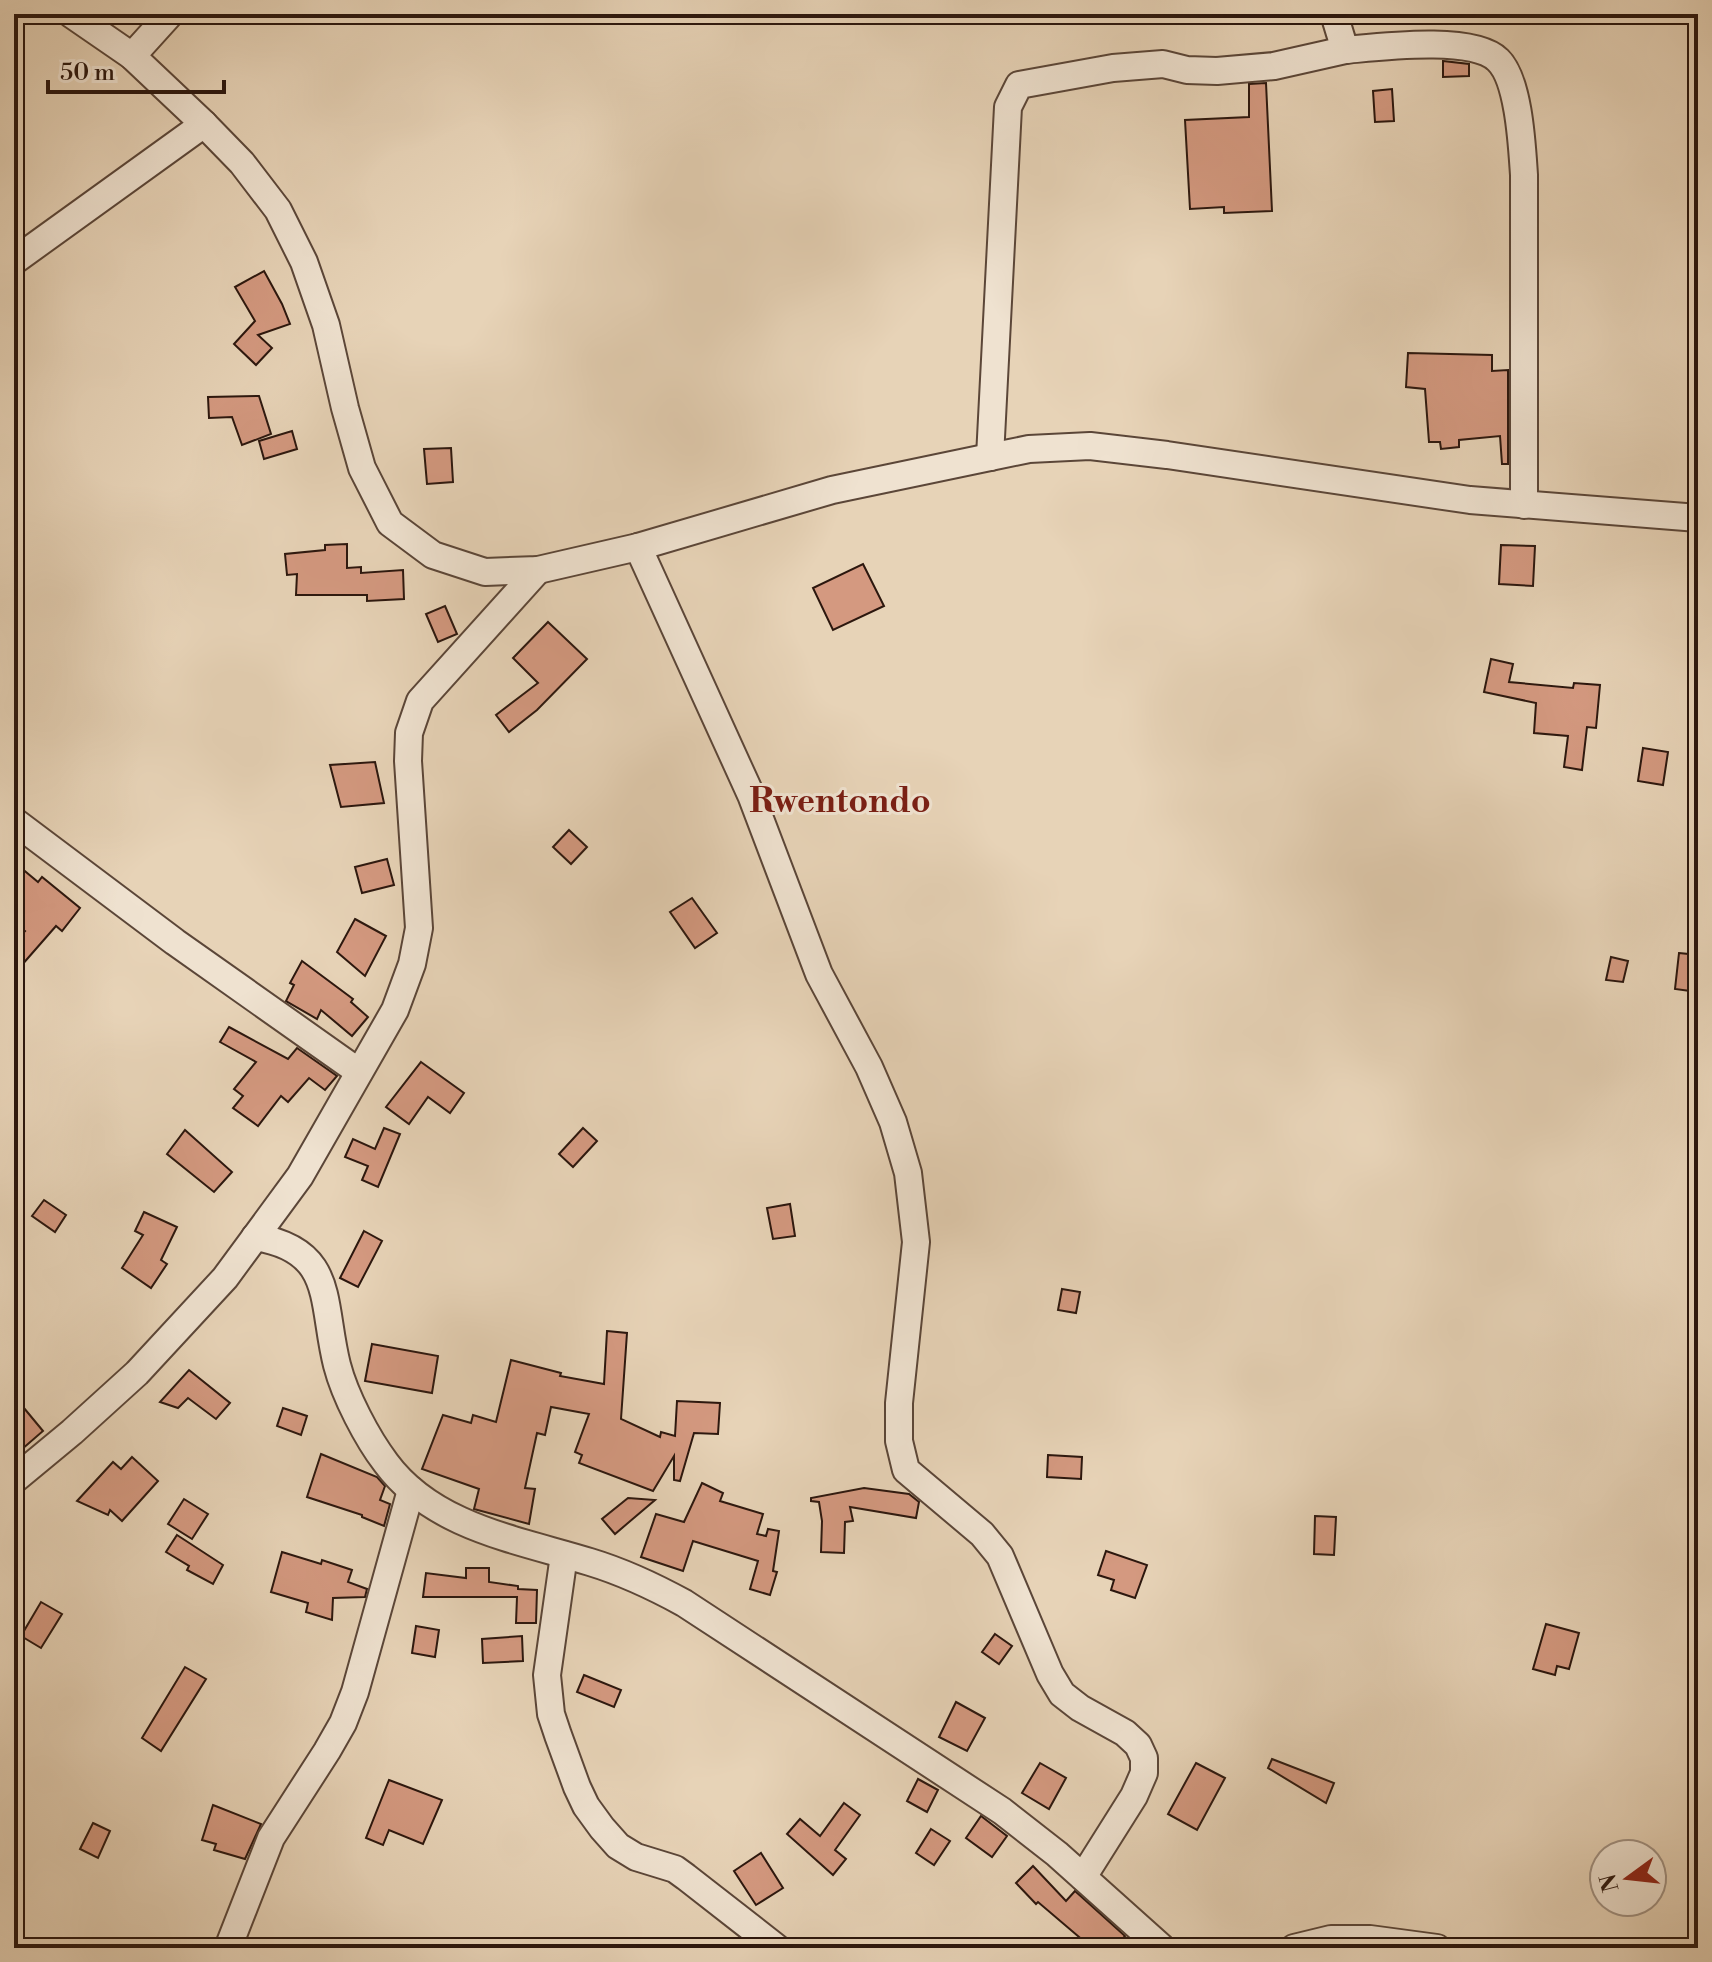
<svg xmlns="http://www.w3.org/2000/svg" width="1712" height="1962" font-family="'Libre Bodoni',serif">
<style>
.building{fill:#d49980;stroke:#2c170e;stroke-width:2}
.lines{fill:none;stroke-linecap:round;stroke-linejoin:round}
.street-casing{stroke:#5b4638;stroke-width:30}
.street{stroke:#efe2d0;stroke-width:26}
.labels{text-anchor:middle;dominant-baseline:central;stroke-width:6;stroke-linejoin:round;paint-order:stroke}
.quarter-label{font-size:34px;font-weight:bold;fill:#7a1f14;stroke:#efe2d0}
</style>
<rect width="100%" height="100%" fill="#e7d3b7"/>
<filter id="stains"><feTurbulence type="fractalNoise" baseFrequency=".0025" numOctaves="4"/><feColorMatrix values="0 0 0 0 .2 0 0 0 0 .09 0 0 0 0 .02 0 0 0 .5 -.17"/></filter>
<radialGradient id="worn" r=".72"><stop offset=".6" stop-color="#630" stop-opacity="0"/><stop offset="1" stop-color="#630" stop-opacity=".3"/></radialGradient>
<g class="building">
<path d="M1443,61L1469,64V76L1443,77Z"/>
<path d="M1266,83L1272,211L1224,213V207L1190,209L1185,120L1249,117V84Z"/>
<path d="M1392,89L1394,121L1375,122L1373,91Z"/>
<path d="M264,271L282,304L290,324L258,335L272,348L256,365L234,344L255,321L235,287Z"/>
<path d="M1408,353L1492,355V371L1508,370V464H1502L1500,436L1459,440V447L1441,449L1440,442H1429L1425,389L1406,387Z"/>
<path d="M259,396L271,434L242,445L232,417L209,418L208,397Z"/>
<path d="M292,431L297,449L264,459L259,441Z"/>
<path d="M451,448L453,482L427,484L424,449Z"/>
<path d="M347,544V568L361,567V573L403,570L404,599L367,601V595H296L297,574L287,575L285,554L325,550V545Z"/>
<path d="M1501,545L1535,546L1533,586L1499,584Z"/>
<path d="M863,564L884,606L833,630L813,588Z"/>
<path d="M445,606L457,634L438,642L426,614Z"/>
<path d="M548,622L587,659L537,710L509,732L496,715L538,683L513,658Z"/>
<path d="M1491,659L1513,664L1509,682L1573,688L1574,683L1600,685L1596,728L1587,727L1582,770L1564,767L1568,736L1534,733L1536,703L1484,692Z"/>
<path d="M1643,748L1668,752L1663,785L1638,781Z"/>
<path d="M375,762L384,803L341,807L330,765Z"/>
<path d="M569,830L587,847L571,864L553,847Z"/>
<path d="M387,859L394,885L362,893L355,867Z"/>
<path d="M14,862L38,882L42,877L80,908L62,931L56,926L14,974V943L25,931L14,922Z"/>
<path d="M692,898L717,933L695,948L670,912Z"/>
<path d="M355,919L386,936L365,976L337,952Z"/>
<path d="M1679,953L1698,955V992L1675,989Z"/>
<path d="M1611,957L1628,961L1623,982L1606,980Z"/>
<path d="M302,961L353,999L351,1002L368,1017L352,1036L321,1010L317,1019L286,1001L294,985L290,983Z"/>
<path d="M229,1027L288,1059L297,1048L337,1076L325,1090L309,1078L288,1102L281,1096L258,1126L233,1108L243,1096L234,1089L256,1062L220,1042Z"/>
<path d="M421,1062L464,1093L450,1113L428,1097L409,1124L386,1107Z"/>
<path d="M384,1128L400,1134L378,1187L362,1180L368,1166L345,1157L353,1139L375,1149Z"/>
<path d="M583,1128L597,1141L573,1167L559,1154Z"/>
<path d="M185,1130L232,1172L214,1192L167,1154Z"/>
<path d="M44,1200L66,1215L55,1232L32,1216Z"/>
<path d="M790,1204L795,1236L773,1239L767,1208Z"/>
<path d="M144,1212L177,1227L161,1260L167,1264L151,1288L122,1268L143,1235L135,1231Z"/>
<path d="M364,1231L382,1241L358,1287L340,1278Z"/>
<path d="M1062,1289L1080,1292L1076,1313L1058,1310Z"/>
<path d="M607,1331L627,1333L621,1419L660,1437L661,1432L675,1436L677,1401L720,1403L718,1434L694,1433L680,1481L674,1480V1456L653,1491L579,1463L582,1455L575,1452L589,1414L551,1407L545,1435L537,1433L525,1488L535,1489L529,1524L474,1509L479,1489L422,1469L443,1415L471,1423L473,1415L496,1422L511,1360L561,1373L560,1376L604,1384Z"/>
<path d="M372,1344L438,1356L432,1393L365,1381Z"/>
<path d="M189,1370L230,1403L216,1419L188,1398L178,1408L160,1402Z"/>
<path d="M14,1396L43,1431L14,1456Z"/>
<path d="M283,1408L307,1416L301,1435L277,1426Z"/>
<path d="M321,1454L377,1477L385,1486L380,1500L390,1504L384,1526L362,1517V1515L307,1497Z"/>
<path d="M1048,1455L1082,1457L1081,1479L1047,1477Z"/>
<path d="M132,1457L158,1481L122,1521L110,1510L108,1515L77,1501L113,1462L121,1469Z"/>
<path d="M702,1483L723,1493L720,1501L763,1514L757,1534L766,1536L768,1529L779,1531L773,1571L777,1572L770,1595L750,1589L758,1561L693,1541L683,1571L641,1557L656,1514L684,1522Z"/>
<path d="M864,1488L909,1494L919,1502L916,1518L850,1507L853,1521L845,1522L844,1553L821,1552L822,1521L819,1502L811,1501V1498Z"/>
<path d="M628,1498L655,1500L615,1534L602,1519Z"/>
<path d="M184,1499L208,1514L192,1539L168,1524Z"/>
<path d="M1315,1516L1336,1517L1334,1555L1314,1554Z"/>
<path d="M177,1535L223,1565L213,1584L187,1570L189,1566L166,1552Z"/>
<path d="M1106,1551L1147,1565L1135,1598L1111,1590L1114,1580L1098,1575Z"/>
<path d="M282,1552L321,1564L322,1560L352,1570L348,1582L367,1589L365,1597L333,1598L332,1620L306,1612L308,1603L271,1592Z"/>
<path d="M466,1568H489V1582L518,1586V1589L537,1590L536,1623H516L517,1597H423L426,1573L466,1578Z"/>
<path d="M41,1602L62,1614L41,1648L21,1636Z"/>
<path d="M1546,1624L1579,1633L1569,1669L1557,1666L1555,1675L1533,1669Z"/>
<path d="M416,1626L439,1630L435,1657L412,1653Z"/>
<path d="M995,1634L1012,1646L999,1664L982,1652Z"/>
<path d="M522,1636L523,1661L483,1663L482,1639Z"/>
<path d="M185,1667L206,1679L161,1751L142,1738Z"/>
<path d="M584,1675L621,1690L614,1707L577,1692Z"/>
<path d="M956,1702L985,1718L967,1751L939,1737Z"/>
<path d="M1272,1759L1334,1783L1326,1803L1268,1768Z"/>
<path d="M1040,1763L1066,1778L1049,1809L1022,1793Z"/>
<path d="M1196,1763L1225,1778L1197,1830L1168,1814Z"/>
<path d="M918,1779L938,1790L927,1812L907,1801Z"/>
<path d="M389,1780L442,1800L423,1844L389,1830L383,1845L366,1838Z"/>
<path d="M844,1803L860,1815L835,1850L846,1859L833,1875L787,1834L800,1819L820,1836Z"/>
<path d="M213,1805L261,1824L245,1859L214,1850L216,1844L202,1840Z"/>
<path d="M981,1816L1007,1836L992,1857L966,1838Z"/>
<path d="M93,1823L110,1831L98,1858L80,1849Z"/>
<path d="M931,1829L950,1841L934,1865L916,1853Z"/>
<path d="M761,1853L783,1888L756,1905L734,1871Z"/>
<path d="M1033,1866L1066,1901L1075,1891L1125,1936L1115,1948H1092L1038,1902L1036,1904L1016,1883Z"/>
</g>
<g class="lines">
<defs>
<g id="street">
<path d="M71,14L132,56L204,124L242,163L278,210L304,262L326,325L345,408L362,468L390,523L433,555L485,572L538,570L638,547L832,490L990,457L1029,449L1090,446L1167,455L1470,500L1698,518"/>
<path d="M1334,14L1345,50C1379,47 1473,35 1498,60C1519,80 1522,146 1524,175V505"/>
<path d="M132,56L170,14"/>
<path d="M14,261L204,124"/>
<path d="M990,457L1008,107L1019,85L1113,68L1163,64L1187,70L1217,71L1274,66L1345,50"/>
<path d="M638,547L751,795L819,974L869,1067L893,1122L908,1173L916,1242L899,1403V1441L906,1470L982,1534L1000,1556L1050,1674L1062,1694L1080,1708L1125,1733L1138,1745L1144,1758V1773L1134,1796L1083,1877"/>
<path d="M14,821L175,942L359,1072"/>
<path d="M255,1237C336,1250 321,1302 337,1365C345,1396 367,1438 386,1463C433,1527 519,1540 590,1562C623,1572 653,1586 684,1603L1002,1811L1057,1854L1162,1948"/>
<path d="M14,1480L72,1432L137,1373L225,1278L300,1176L395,1010L412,964L419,928L408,761L409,733L420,701L538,570"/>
<path d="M564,1555L547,1675L551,1714L558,1735L577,1787L586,1806L602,1828L618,1846L636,1857L675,1869L686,1877L777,1948"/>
<path d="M228,1948L271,1838L327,1751L343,1723L355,1692L411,1490"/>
<path d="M1294,1948L1331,1939H1370L1437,1948"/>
</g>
</defs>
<use href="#street" class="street-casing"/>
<use href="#street" class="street"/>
</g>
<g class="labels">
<g class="quarter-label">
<text x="840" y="802">Rwentondo</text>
</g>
</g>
<rect width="1712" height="1962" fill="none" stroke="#e7d3b7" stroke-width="48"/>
<rect x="16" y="16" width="1680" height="1930" fill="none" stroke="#2c170e" stroke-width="4"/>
<rect x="24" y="24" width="1664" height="1914" fill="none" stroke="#2c170e" stroke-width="2"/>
<g transform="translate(1628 1878) rotate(255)"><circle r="38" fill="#efe2d0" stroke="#a19182" stroke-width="2"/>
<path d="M0-6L14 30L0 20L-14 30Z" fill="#8f2418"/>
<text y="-12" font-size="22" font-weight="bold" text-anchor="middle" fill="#2c170e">N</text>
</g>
<path d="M48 80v12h176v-12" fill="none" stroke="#2c170e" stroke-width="4"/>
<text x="60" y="80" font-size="24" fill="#2c170e" stroke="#efe2d0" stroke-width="6" paint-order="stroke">50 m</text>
<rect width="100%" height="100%" filter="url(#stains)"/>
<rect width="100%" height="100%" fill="url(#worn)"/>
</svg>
